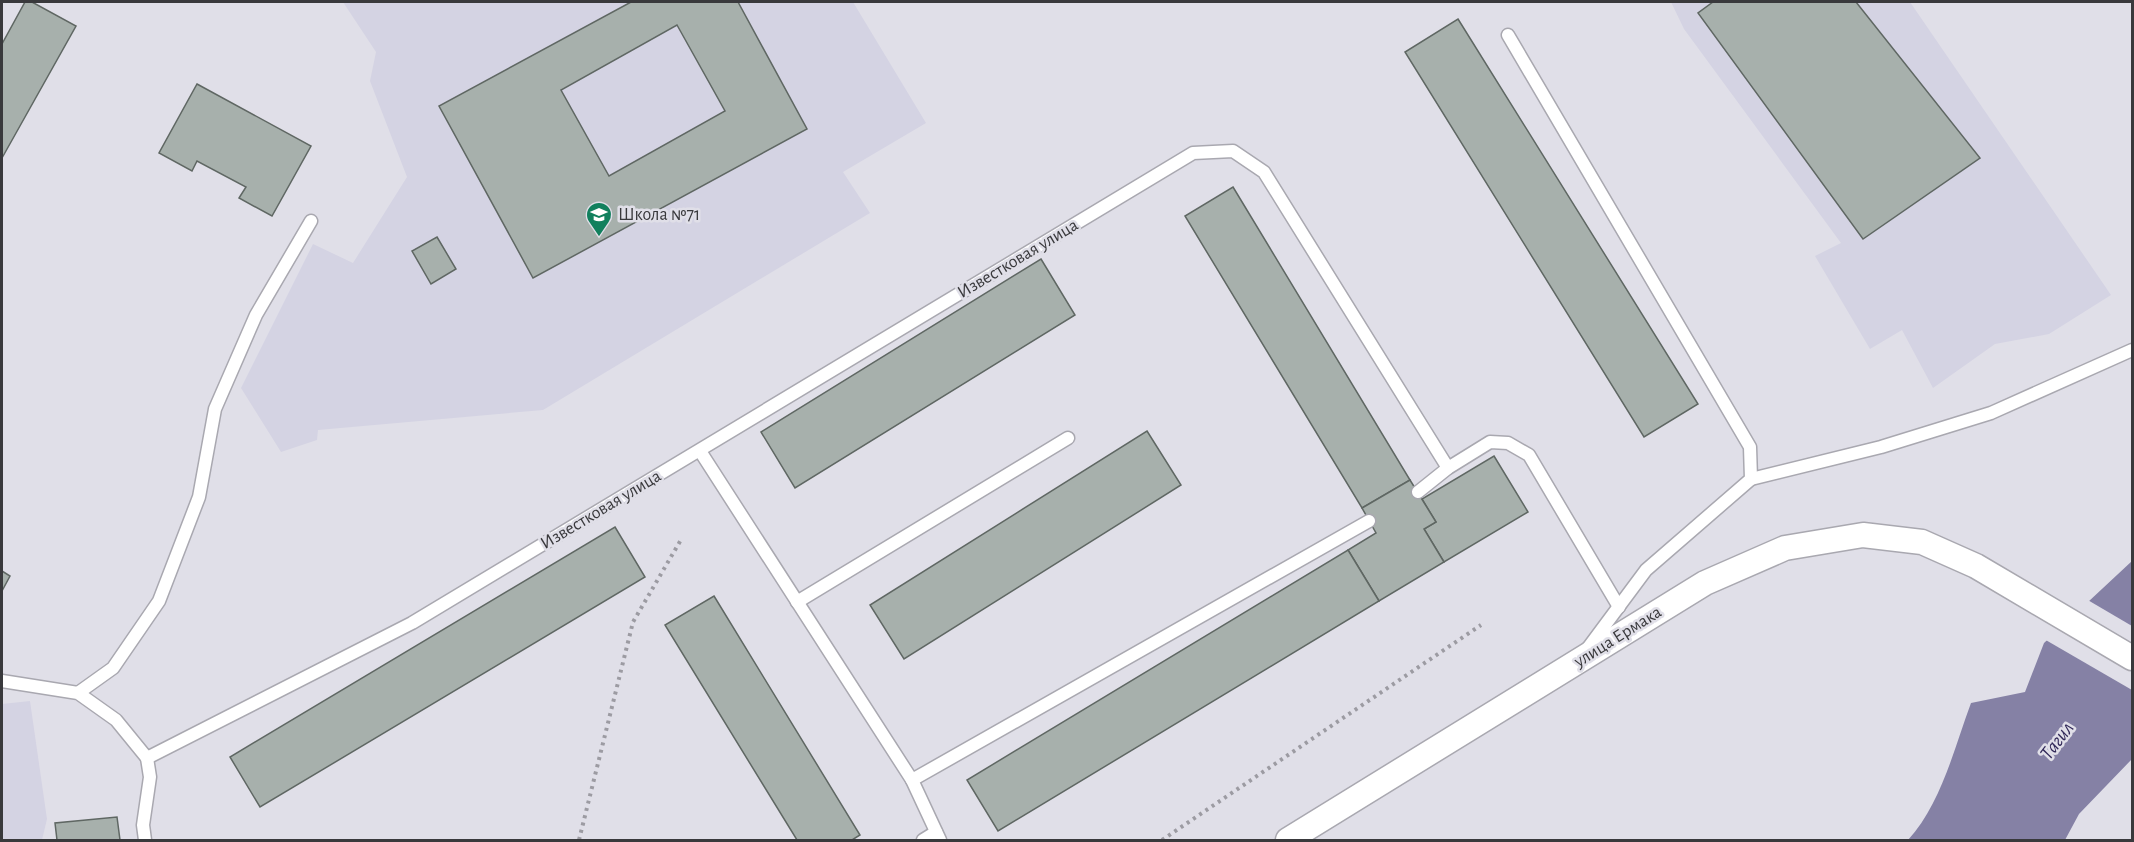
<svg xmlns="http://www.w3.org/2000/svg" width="2134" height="842" font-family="'Alegreya Sans',sans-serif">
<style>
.built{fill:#d4d3e3}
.water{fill:#8581a5}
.pier{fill:#e0dfe8}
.building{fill:#a7b0ac;stroke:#5f6763;stroke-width:1.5;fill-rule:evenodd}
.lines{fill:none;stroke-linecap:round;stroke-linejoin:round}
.service-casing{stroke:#a9a8b0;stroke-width:15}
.minor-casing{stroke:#a9a8b0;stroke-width:27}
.path{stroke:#9c9ba2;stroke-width:4;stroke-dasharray:3 4.5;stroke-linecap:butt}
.service{stroke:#fff;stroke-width:12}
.minor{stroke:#fff;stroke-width:24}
.labels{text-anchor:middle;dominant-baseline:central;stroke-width:5;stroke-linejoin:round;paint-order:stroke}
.poi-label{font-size:18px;fill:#39393c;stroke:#e0dfe8;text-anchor:start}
.street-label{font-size:18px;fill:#39393c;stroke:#e0dfe8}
.water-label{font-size:20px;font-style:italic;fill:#312858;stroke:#e0dfe8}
</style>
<rect width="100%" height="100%" fill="#e0dfe8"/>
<g class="built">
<path d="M343,2H853L926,123L843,172L870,213L543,410L318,430L317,440L281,452L241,388L313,244L353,263L407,177L370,81L376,52Z"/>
<path d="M1671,2H1910L2111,295L2049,334L1995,344L1933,388L1902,330L1870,349L1815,256L1841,243L1684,29Z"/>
<path d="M30,701L47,819L42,840H2V704Z"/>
</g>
<path class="water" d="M2132,561V759L2079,814L2065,840H1908C1941,804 1954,749 1971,703L2025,692L2044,643Z"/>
<path class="pier" d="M2086,599L2132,626V690L2044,639Z"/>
<g class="building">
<path d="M25,2H32L76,26L2,158V44Z"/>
<path d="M631,2H738L807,129L533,278L439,106ZM677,25L725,111L609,176L561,90Z"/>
<path d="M1713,2H1856L1980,158L1863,239L1698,13Z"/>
<path d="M1458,19L1698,404L1644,437L1405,52Z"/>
<path d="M197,84L311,146L272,216L239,198L246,187L197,161L192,171L159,153Z"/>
<path d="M1233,187L1410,480L1362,508L1185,216Z"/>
<path d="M437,237L456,269L431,284L412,251Z"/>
<path d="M1041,259L1075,315L795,488L761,432Z"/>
<path d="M1147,431L1181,485L904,659L870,605Z"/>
<path d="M1494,456L1528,512L1444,562L1424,529L1436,522L1422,499Z"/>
<path d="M1410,480L1436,522L1424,529L1444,562L1379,601L1348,550L1376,533L1362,508Z"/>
<path d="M615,527L645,577L260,807L230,757Z"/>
<path d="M1348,550L1379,601L998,831L967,780Z"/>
<path d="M2,571L10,576L2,591Z"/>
<path d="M714,596L860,835L852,840H797L665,625Z"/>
<path d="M117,817L120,840H57L55,823Z"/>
</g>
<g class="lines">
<defs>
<g id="service">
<path d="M1508,35L1750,447L1751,479L1646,570L1588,648"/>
<path d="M700,451L912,780L940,840"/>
<path d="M1751,479L1881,447L1991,413L2132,350"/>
<path d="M1418,492L1448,468L1490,442L1508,443L1529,455L1619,607"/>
<path d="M797,602L1068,438"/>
<path d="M2,681L78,693L116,720L147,758L412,623L1193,153L1233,151L1264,172L1448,468"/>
<path d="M78,693L113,668L159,601L199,497L215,409L256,315L311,221"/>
<path d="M912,780L1369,521"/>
<path d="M145,840L143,825L150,777L147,758"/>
<path d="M923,840L936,832"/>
</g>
<path id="minor" d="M1288,840L1705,583L1785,548L1863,535L1922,542L1976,566L2132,658"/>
</defs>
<use href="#service" class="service-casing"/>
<use href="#minor" class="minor-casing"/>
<g class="path">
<path d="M579,840L633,622L682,538"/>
<path d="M1162,840L1481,625"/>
</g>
<use href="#service" class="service"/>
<use href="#minor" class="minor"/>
</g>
<defs>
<symbol id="school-pin" viewBox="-11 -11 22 30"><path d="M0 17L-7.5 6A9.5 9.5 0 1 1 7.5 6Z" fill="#11805d" stroke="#e0dfe8"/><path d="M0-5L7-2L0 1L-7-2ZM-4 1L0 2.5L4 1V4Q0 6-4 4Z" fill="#fff"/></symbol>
</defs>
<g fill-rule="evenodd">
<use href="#school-pin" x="584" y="200" width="30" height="40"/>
</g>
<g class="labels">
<g class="poi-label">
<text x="618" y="215">Школа №71</text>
</g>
<g class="street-label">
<text transform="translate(1018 259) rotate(-31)">Известковая улица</text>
<text transform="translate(601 510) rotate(-31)">Известковая улица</text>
<text transform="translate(1618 637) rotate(-32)">улица Ермака</text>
</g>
<g class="water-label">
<text transform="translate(2057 741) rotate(-53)">Тагил</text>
</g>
</g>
<rect width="2134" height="842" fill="none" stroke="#39393c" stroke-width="6"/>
</svg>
